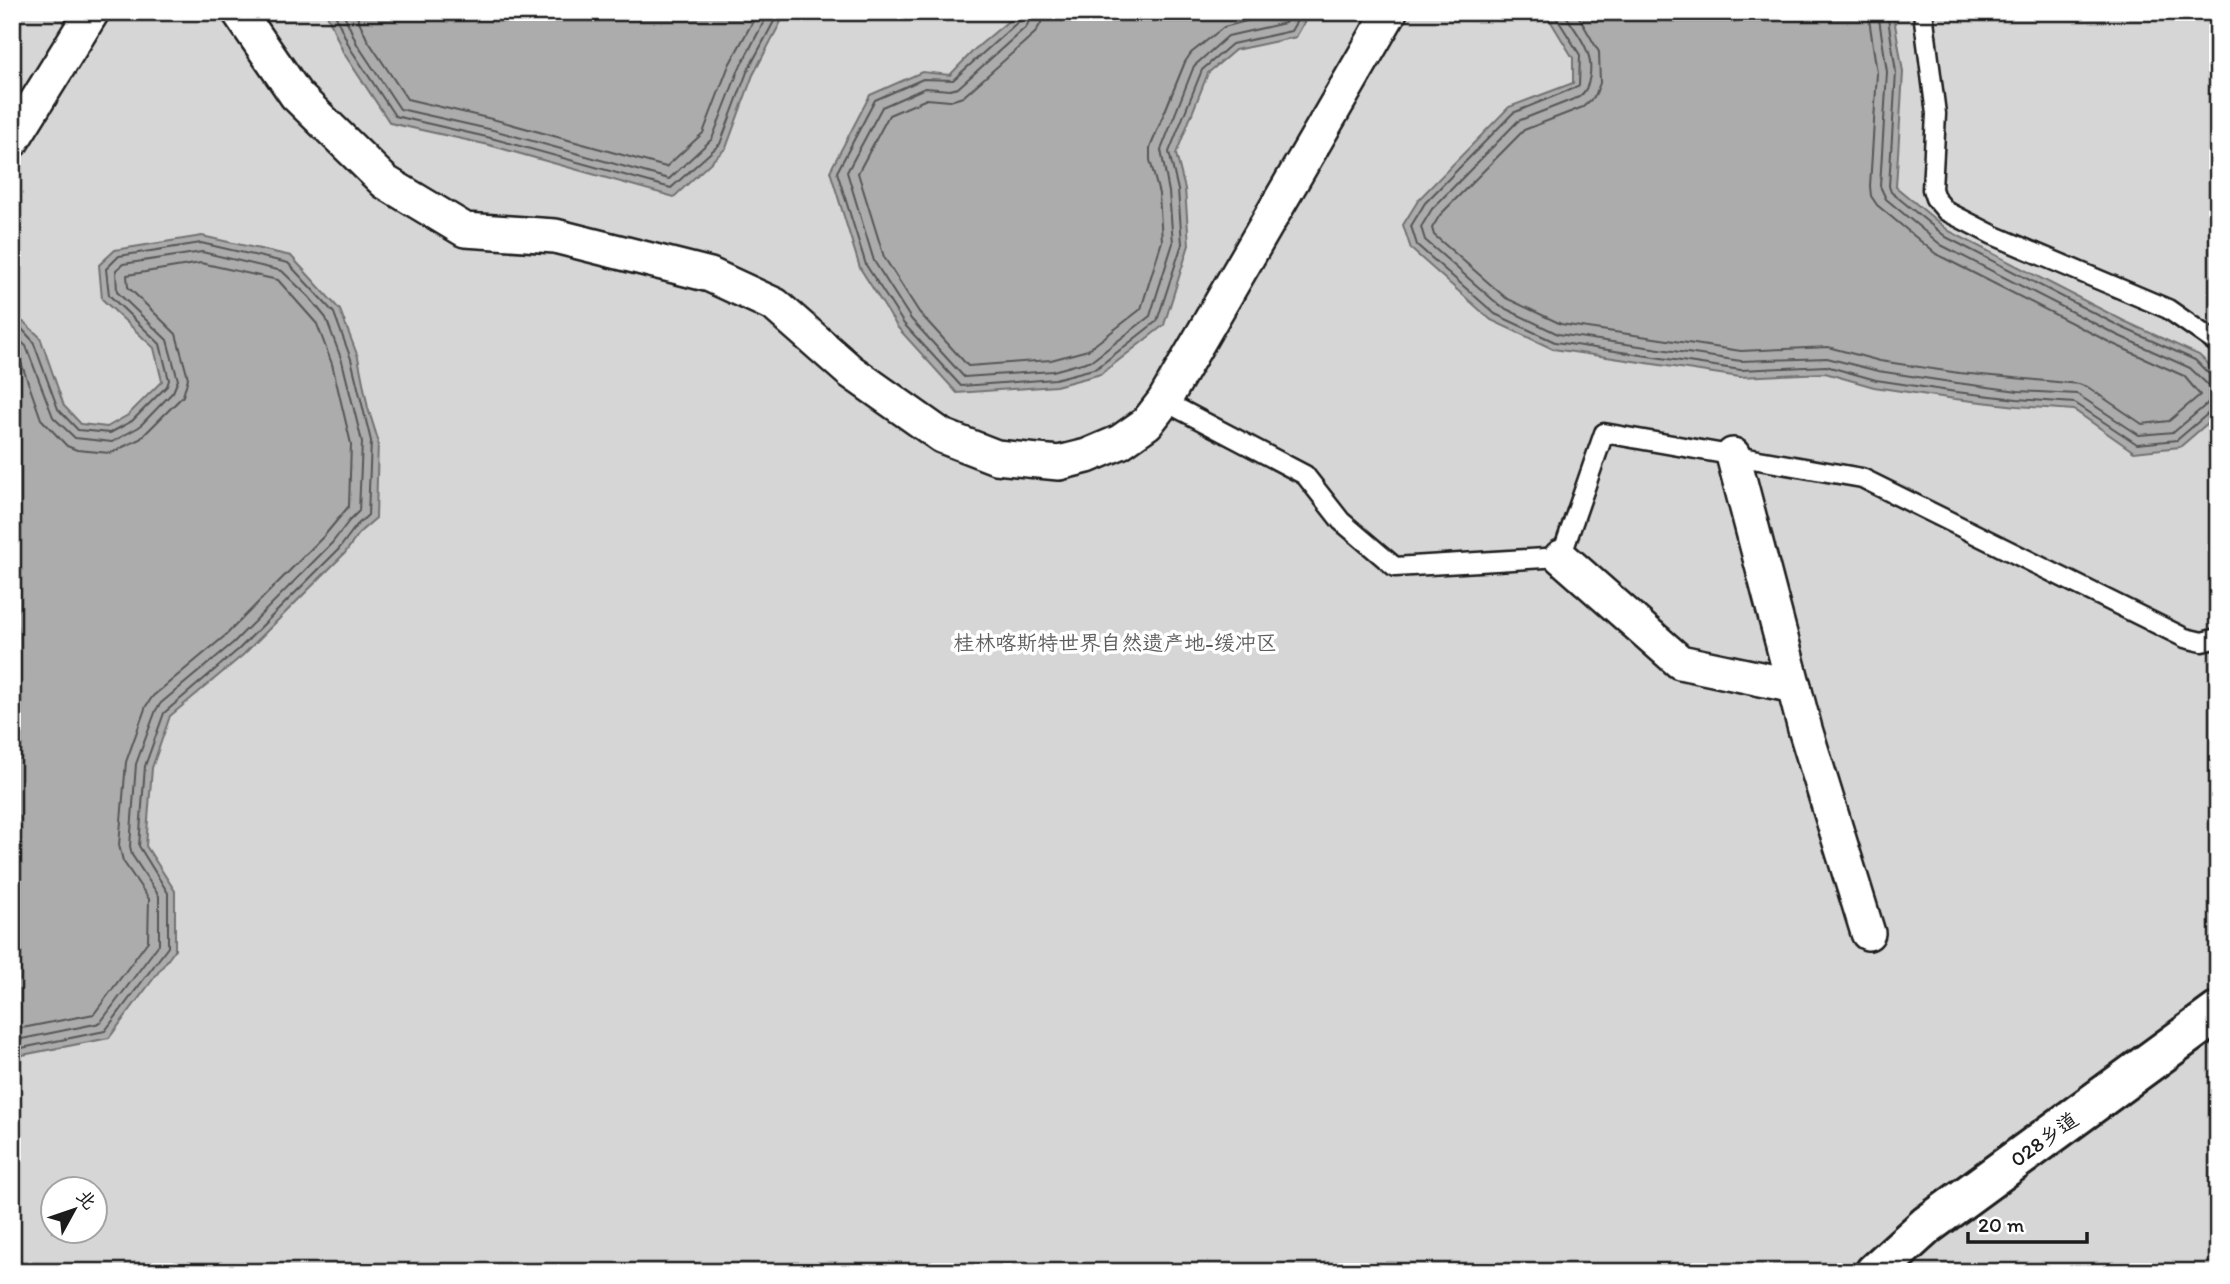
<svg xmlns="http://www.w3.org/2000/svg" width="2230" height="1284" font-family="Itim,'LXGW WenKai TC',sans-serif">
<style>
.green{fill:#d6d6d6;stroke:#797979;stroke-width:2;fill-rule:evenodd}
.water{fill:#acacac;stroke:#727272;stroke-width:2}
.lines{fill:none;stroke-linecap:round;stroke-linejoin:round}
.shore{stroke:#565656;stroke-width:2}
.service-casing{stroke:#1c1c1c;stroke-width:23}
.minor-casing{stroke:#1c1c1c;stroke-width:38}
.tertiary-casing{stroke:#1c1c1c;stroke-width:44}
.service{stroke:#fff;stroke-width:18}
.minor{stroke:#fff;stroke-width:33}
.tertiary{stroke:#fff;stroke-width:38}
.labels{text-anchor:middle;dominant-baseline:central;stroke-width:7;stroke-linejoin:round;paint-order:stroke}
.park-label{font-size:21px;fill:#5d5d5d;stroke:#fff}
.street-label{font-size:21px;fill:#1c1c1c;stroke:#fff}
</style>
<rect width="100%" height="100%" fill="#f6f6f6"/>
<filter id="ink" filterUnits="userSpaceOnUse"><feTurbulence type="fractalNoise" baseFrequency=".0143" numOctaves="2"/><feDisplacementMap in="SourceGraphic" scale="14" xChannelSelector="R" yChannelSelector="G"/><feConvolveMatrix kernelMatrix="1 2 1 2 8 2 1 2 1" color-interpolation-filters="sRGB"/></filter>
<g filter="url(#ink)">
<path class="green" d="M12,12H2218V1272H12ZM52,1190H94V1232H52Z"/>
<g class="water">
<path d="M326,12H786L753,75L726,148L674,197L489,145L390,123L343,52Z"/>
<path d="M1019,12H1310L1296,37L1235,50L1208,73L1176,154L1185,189L1189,245L1164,325L1101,374L1056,386L957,393L898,328L860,268L830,171L870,95L922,72L950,75L975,49Z"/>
<path d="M1545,12H1893L1903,72L1896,187L1949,231L2124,321L2199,355L2218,373L2217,415L2180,447L2134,452L2074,410L2017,406L1955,399L1874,387L1825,373L1740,377L1553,349L1491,320L1411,249L1403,225L1419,199L1509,107L1573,83V58Z"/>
<path d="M202,236L291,256L340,310L358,357L368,408L378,440L376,518L361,531L345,553L243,655L170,716L152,768L146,846L175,891V950L109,1038L12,1057V316L25,323L40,337L64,406L81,424L107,427L128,415L162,381L154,348L102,299L99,265L115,250Z"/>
</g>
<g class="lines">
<g class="shore">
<path d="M334,12L350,48L395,116L491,138L671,188L720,144L747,72L779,12"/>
<path d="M343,12L357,44L400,109L493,130L669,179L712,139L739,69L769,12"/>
<path d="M355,12L367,39L407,99L496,120L666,167L703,133L729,65L758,12"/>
<path d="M1023,12L1020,20L953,80L923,79L875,100L837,172L866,265L904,324L961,386L1055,379L1097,368L1157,321L1182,244L1178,190L1169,152L1202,70L1232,44L1291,31L1302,12"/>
<path d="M1032,12L1027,26L958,88L950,90L925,88L882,107L847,172L874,261L911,319L964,377L1053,371L1093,360L1150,316L1173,243L1169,192L1161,150L1194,66L1228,36L1285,23L1292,12"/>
<path d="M1042,12L1041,23L1035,33L963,97L950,101L927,99L889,115L858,173L884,257L919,312L968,366L1051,360L1088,350L1141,309L1162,241L1159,194L1150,160V148L1185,62L1191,53L1224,27L1280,12"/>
<path d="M1553,12L1580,55L1579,86L1513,113L1425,203L1411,226L1417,245L1495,314L1555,342L1741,370L1826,366L1876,380L1956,392L2017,399L2075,403L2137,444L2177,440L2211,411L2218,410"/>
<path d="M1564,12C1571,25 1582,37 1587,51C1593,65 1591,89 1579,97L1518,121L1432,209L1421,227L1425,240L1500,306L1558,334L1741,361L1827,358L1878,371L1957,383L2018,391L2077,394L2139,435L2174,432L2207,404L2218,401"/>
<path d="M1576,12L1599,52L1600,83L1595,96L1583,107L1524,130L1440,215L1432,228L1434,235L1506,298L1561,324L1741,351L1828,347L1880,361L1959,373L2079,384L2089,388L2142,424L2169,421L2200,395L2184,376L2113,344L1936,254L1877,205L1871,196L1870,186L1877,73L1868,12"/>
<path d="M1878,12L1887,72L1880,186L1886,199L1941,245L2117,335L2190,368L2207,384L2218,386"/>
<path d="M1887,12L1896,72L1889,186L1891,192L1946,237L2121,327L2195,360L2211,376L2218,377"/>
<path d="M12,324L21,328L33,341L58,409L78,430L110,433L132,421L167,386L169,380L160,344L109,295L106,269L119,256L201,243L288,263L334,313L351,359L371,441L368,515L356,526L339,549L239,649L164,713L145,766L139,846L168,893V947L105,1031L12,1050"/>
<path d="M12,334L26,346L53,417L75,438L112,442L139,427L173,392L178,380L167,340L117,292L116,270L123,264L202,252L282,271L309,297L326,318L342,361L362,442L359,511L349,521L332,543L233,643L161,703L156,710L136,764L130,846L132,855L159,896V944L100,1023L12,1041"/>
<path d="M12,347L17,351L41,419L67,446L77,450L110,453L140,439L183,396L188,378L176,334L128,287L127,275L201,263L278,280L317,324L332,364L351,444L349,506L324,536L226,635L153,696L146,706L126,762L119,845L123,861L149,899L148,941L94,1014L12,1030"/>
</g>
<defs>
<g id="service">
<path d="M1923,12L1936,114L1932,189L1935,198L1946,211L1993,235L2168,309L2218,344"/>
<path d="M1164,401L1305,475L1341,521L1395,567L1561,557L1604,433L1862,478L2185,638L2202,642L2218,638"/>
</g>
<g id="minor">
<path d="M239,12L296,95L385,182L465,230L555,236L710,275L775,305L850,371L942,436L996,457L1059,463L1087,456L1120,442L1147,423L1164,401L1390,12"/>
<path d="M12,141L92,12"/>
<path d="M1733,455L1805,729L1868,933"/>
<path d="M1561,557L1680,662L1794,686"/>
</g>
<path id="tertiary" d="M1875,1272L1927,1225L2218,1012"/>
</defs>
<use href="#service" class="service-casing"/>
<use href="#minor" class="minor-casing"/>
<use href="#tertiary" class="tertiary-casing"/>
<use href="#service" class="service"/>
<use href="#minor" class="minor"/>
<use href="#tertiary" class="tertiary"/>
</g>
</g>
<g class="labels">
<g class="park-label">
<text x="1115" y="642">桂林喀斯特世界自然遗产地-缓冲区</text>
</g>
<g class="street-label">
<text transform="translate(2044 1139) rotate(-36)">028乡道</text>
</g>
</g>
<rect width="2230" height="1284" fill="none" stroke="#fff" stroke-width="42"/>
<rect x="21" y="21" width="2188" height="1242" fill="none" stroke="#1c1c1c" stroke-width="2.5" filter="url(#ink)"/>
<g transform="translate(74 1210) rotate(50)"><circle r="33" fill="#ffffff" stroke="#a4a4a4" stroke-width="2"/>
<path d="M0-5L12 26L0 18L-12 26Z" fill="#1c1c1c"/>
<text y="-10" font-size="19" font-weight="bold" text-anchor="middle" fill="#1c1c1c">北</text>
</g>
<path d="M1968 1232v10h119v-10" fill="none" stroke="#1c1c1c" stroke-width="3.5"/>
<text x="1978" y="1232" font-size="21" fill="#1c1c1c" stroke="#ffffff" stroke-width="5" paint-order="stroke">20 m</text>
</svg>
